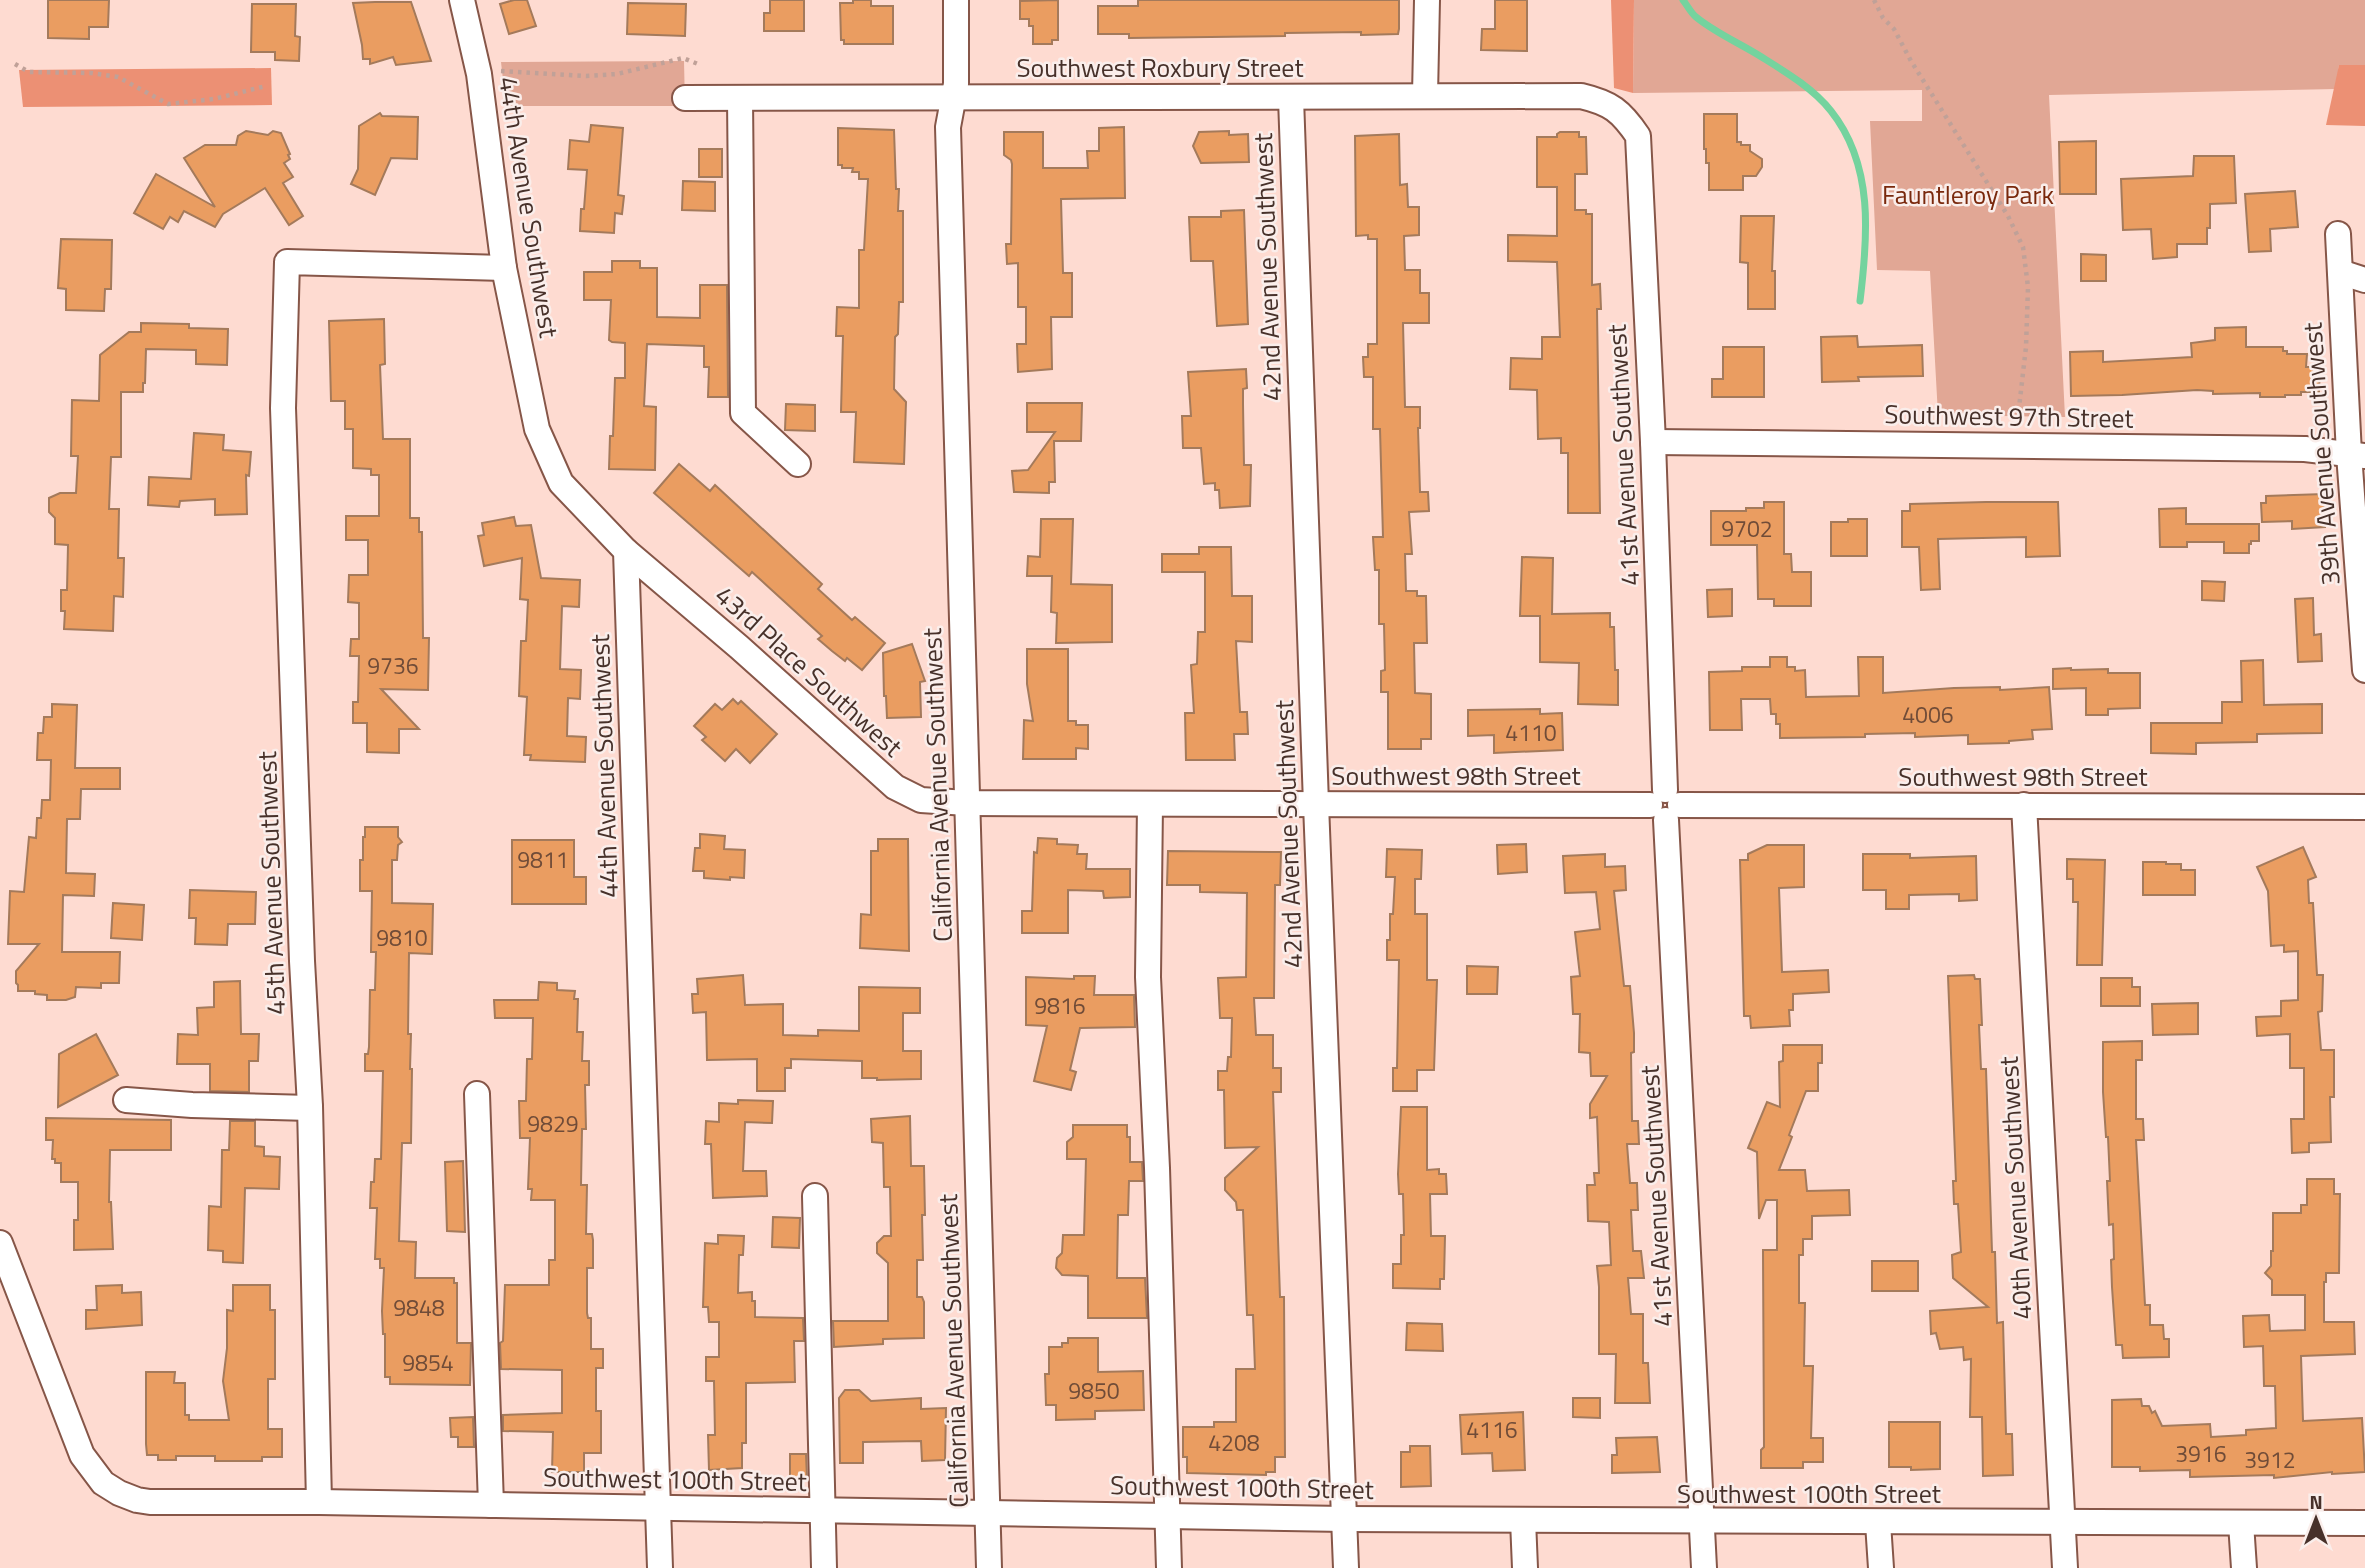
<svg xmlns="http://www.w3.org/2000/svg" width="2365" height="1568" font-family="'Titillium Web',sans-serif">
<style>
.green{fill:#e1a795}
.forest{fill:#ec9074}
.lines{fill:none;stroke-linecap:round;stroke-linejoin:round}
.stream{stroke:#74d39e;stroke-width:7}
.building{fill:#ea9d61;stroke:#a47a5b;stroke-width:2}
.minor-casing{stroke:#865648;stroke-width:28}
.path{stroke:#c0a198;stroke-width:4.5;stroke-dasharray:3.5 5;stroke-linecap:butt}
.minor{stroke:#fff;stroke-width:24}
.labels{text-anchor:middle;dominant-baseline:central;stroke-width:5;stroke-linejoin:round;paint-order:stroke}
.number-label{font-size:23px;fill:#704c38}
.street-label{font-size:26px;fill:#47312a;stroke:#faeeeb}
.park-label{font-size:26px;fill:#79280c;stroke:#faeeeb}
</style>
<rect width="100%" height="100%" fill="#fedbd1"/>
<g class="green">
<path d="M1634,0H2365V65H2339L2336,89L2049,95L2065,417L1938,415L1930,271L1877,270L1870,121H1922V90L1633,93Z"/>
<path d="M684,61L685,106H506L501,62Z"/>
</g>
<g class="forest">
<path d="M1611,0H1634L1633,93L1614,88Z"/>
<path d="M2339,65H2365V126L2326,125Z"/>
<path d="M271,68L272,105L23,107L19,70Z"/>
</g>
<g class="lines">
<path class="stream" d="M1683,0C1687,5 1691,13 1696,17C1714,32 1739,43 1760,56C1784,71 1813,88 1831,111C1874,165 1868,236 1860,301"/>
</g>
<g class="building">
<path d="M48,0H109L108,27H89V39L48,38Z"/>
<path d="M514,0H527L536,26L509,34L500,4Z"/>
<path d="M770,0H804V31H764V13H770Z"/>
<path d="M853,0H871V6H893V44H844V40H841L840,3H853Z"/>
<path d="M1058,0V40H1052V44H1033V26H1029V19H1020V1Z"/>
<path d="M1138,0H1399V29L1398,34L1361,35V32L1285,33V36L1129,38V34H1098V6H1138Z"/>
<path d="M1495,0H1527V51L1481,50L1482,29H1495Z"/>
<path d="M375,2H411L431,61L396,65L393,57L370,64V59H363L362,45L353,3Z"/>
<path d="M628,3L686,4L685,36L627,34Z"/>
<path d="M252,4H296L295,36L300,37L299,61L275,60V52H251Z"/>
<path d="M380,113L382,116L418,117L417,159L391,158L375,195L351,184L358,169L359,126Z"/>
<path d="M1704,114H1737V142H1741V145H1750V151L1762,159V167L1756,176H1743V190H1709V163H1706V149H1704Z"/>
<path d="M591,125L623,128L618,195L624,196L622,214L615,213L614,233L580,231L581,209H584L587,170L568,169L570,140L589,142Z"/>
<path d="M1124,127L1125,198L1061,199L1063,273H1072V317H1051L1052,369L1018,372L1017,344H1026V307H1018V263L1007,264L1006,244H1011L1012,164L1011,160L1004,155V132H1043V168H1088L1087,151H1099V128Z"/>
<path d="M838,128L894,130L896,189H899L898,211H903V302H899L898,334L895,337L894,389L906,402L904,464L854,462L856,412H841L843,336H836L837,307L859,308V250H864L868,179H859V172H852L853,168H842V165H838Z"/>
<path d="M246,131L268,135L273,131L281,133L290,154L288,155L290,159L284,163L293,177L283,183L303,216L289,225L265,188L223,214L215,227L184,211L178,222L170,217L163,229L134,213L156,174L215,207L184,158L205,145H236L238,136Z"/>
<path d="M1229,131V135L1248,134L1249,162L1201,163L1193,146L1199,132Z"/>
<path d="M1560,132H1579V137H1586L1587,174H1575V210H1586V214H1592V285L1600,284L1601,309H1597L1600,513H1568V453H1561V438L1538,439L1537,390L1510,389L1511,358L1542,359V337H1560L1557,262L1508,261V235L1557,236V187H1537V137H1557V134Z"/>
<path d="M1399,134L1400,185L1407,184L1408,207H1419V235L1404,236L1405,270H1420V293H1429V323H1403L1405,407H1420V428H1418L1420,492H1428L1429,511L1409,512L1412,554H1405L1406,591H1417V596H1426L1427,643H1414L1415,693L1431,694V739H1421V749H1388V692H1381V671L1385,670L1384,624H1379V570H1375L1373,537H1383L1380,429H1373V377H1364L1363,357H1368V344H1377V239H1368V235L1356,236L1355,136Z"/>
<path d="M2096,141V194H2060L2059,142Z"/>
<rect x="699" y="149" width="23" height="28"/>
<path d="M2194,156H2234L2236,203L2210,204V228H2207V244H2177V257L2153,259L2151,229L2123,230L2121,179L2193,176Z"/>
<path d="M683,181L715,182V211L682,210Z"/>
<path d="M2295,191L2298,227L2270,229L2271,251L2249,252L2245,194Z"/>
<path d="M1244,210L1248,324L1217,326L1213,261H1191L1189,217H1221V211Z"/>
<path d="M1741,216H1774L1772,271H1775V309H1748V263L1740,262Z"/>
<path d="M61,239L112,240L111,289H105L104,311L66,310V289L58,288Z"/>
<path d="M2081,254L2106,255V281H2081Z"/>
<path d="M612,261H640V268H657V317L700,318V285H727L728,397H708L709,367H704V346L647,344L644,406L656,407L655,470L609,469L610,436H613L615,378H625V343L612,342L609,340L611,300H584V272H612Z"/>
<path d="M384,319L385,364L380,365L383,439H410V518H419V532H422L423,638H429L428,690L381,689L419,729H399V753L367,752V723H353V702H358L359,656H350L351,639H359V603L348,602L349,575H368V540H346V516H379V475H371V469L353,468V429H345V401H331L329,321Z"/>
<path d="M141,323L189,324V328L228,329L227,365L196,364V350L146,349L145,383H143V392H121V457H111L109,509H119L118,558H124L123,597L114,596L113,631L64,629L65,611H61V590H67L68,545L55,544V518L49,512V498L60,493H76L78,456H71L72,400L99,401L100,355L129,332H141Z"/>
<path d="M2246,327V347H2283V351H2287V354H2307L2306,367H2320L2319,392H2301V395H2285V397H2260V393L2213,394V391L2197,390L2122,395L2071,396L2070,352L2103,351V362L2192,357L2191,343L2215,340V328Z"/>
<path d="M1857,336L1858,347L1922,345L1923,376L1858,377L1859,381L1822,382L1821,337Z"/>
<path d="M1723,347H1764V397H1712V379H1723Z"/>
<path d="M1246,369L1247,388L1243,389V404L1244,465H1251L1250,506L1220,508L1219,490H1215V483L1204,484L1201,448H1183L1182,416H1191L1188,372Z"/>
<path d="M1027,403H1082L1081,441H1054L1055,482H1049V493L1014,492L1012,471L1028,470L1055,432H1027Z"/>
<path d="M786,404L815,405V431L785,430Z"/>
<path d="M194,433L224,435L223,450L251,452L249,476L246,475L247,514L215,515V499L180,501L179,507L148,505L149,477L191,479Z"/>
<path d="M679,464L710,491L715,485L822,584L818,589L852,620L855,617L885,643L862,670L847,658L845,661L832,651L818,639L822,636L752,572L749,576L654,493Z"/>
<path d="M2324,494L2325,527L2292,529V521L2262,522L2261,503H2266V496Z"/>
<path d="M1764,502H1784V554H1791L1792,572H1811V606H1774V599H1758L1757,545H1711V511H1746V508H1764Z"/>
<path d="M1986,502H2058L2060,556L2026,557V537L1938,539L1940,589L1921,590L1919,547H1902V511H1910V504Z"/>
<path d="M2186,508V524H2259V541H2251V544H2249V553H2224V542H2187V547H2160L2159,509Z"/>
<path d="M514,517L516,526L531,525L541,578L580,580L579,607L562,606L560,669L581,670L580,699L568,698L567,736L586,737L585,762L530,760L531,755H524L527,697L519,696L521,641H526L528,600L520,599L522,558L484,566L478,536L484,535L482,523Z"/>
<path d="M1041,519H1073L1071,584L1112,585V642L1056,643L1057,613L1051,612L1052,576H1027L1028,556L1040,557Z"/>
<path d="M1848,519H1867V556H1831V522H1848Z"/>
<path d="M1199,547H1231L1232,596H1252V642L1236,641L1240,712H1247L1248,734H1234L1235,760H1186L1185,713H1194L1191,665L1197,664L1198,632H1205V572H1162V554H1199Z"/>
<path d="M1522,557L1553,558L1552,614L1610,613V627H1614L1615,670H1618V705L1578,704L1579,663L1540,662V616H1520Z"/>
<path d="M2202,581L2225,582L2224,601L2202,600Z"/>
<path d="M1732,589V616L1708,617L1707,590Z"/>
<path d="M2313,598L2314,635L2321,634L2322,661L2298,662L2295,599Z"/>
<path d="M912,644L925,681L920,682L921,717L887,718L886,696H884L883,653Z"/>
<path d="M1027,649H1068V721H1076V725H1088V749L1076,748V759H1023L1024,720L1033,721L1027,684Z"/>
<path d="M1770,657H1787V667H1795V671L1805,670L1806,697L1859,696L1858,657H1883V693L1954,688L2000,687V690L2049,687L2052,729L2032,730L2033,739L2009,741V743L1968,744V735L1915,737V733L1865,734V737L1780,738V724H1776V714H1771L1770,699H1741L1742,730H1710L1709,672L1742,671V667H1770Z"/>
<path d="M2263,660L2264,705L2322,704V733L2257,734V742L2196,743V754L2151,753V723H2222V702H2242L2241,661Z"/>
<path d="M2071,668V670L2108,669V673H2140V708L2108,709V715H2086V688L2053,689V669Z"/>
<path d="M733,699L738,704L741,701L777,734L750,763L736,749L725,761L702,740L706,737L694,726L715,704L722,710Z"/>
<path d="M52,704L77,705L75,768H120V789H81L80,819H67L66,873L95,874L94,896L63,895L62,952H120L119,983H101V988L76,987L75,997L66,1000H47V995L35,994V991H18V985L16,983V971L39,944H8L10,891L24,892L29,837L36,838L37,818H41L42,800H50L51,760H37L38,733H43L44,717H52Z"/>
<path d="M1540,709V714L1562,713L1563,750L1494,753V735L1468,736V710Z"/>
<path d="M365,827H398V837L402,842L398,845L397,860H392V903L433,904L432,954L409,953L408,1034H411L410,1069H412L411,1143H402L399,1241L416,1242L415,1278H454V1283H457V1343H471L470,1385L390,1384V1377H385V1334H383L382,1311L384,1268H380V1259H375L377,1208H370L371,1182H374L375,1159H381L383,1071H365V1054H368L369,1047L370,990H375L376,952H371L372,891H360V860H363V837H365Z"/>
<path d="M700,834L725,836L724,849L745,850L744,878L730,877V880L704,878V871H693L695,848H700Z"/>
<path d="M1038,838L1057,839V844L1078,845L1077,854H1087L1086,869H1130V897L1104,898L1103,891L1068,890V933H1022V911H1032L1034,852L1037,853Z"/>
<path d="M878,839H908L909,951L860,948L861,914L871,915V851H878Z"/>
<path d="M512,840H574V877H586V904H512Z"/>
<path d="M1526,844L1527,872L1498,874L1497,845Z"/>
<path d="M1767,845H1804V887L1779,888L1782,972L1828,970L1829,992L1793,994V1010H1789L1790,1026L1751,1028L1750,1016H1744L1740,860H1748V854Z"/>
<path d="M2303,847L2316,877L2308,880L2309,903H2313L2317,975H2323L2322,1011L2318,1012L2321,1050H2334V1097H2330L2331,1142L2309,1143V1152L2292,1153L2291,1119H2304V1068H2290V1034L2257,1036L2256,1017L2281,1016V1001L2298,1000V951L2284,952V945L2271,946L2268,891L2257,867Z"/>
<path d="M1387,849L1422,850L1421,879H1415V914H1427V980H1437L1434,1070H1417V1091H1393V1068H1397L1399,960H1387V940H1390V914H1393L1395,877H1386Z"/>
<path d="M1168,851L1281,852L1280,885H1275L1274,998H1254L1256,1035H1273V1068H1281V1092H1273L1280,1297H1284L1285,1457H1275V1472H1266V1475L1187,1473V1457H1183V1427H1214V1422H1236V1369H1255L1253,1315H1247L1243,1210H1237L1236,1202L1225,1190V1178L1258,1147L1225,1148L1224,1090H1218V1071H1227L1228,1057H1231L1232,1018H1220L1218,978L1246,977L1247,893L1200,892V885H1167Z"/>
<path d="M1605,854V867L1625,866L1626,890L1614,891L1624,986H1630L1634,1033V1052L1631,1053L1632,1121H1638L1639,1144H1627L1630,1183H1637L1638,1210H1631L1633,1251H1641L1644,1278H1628L1631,1314H1643V1363H1648L1650,1403H1615L1616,1354H1599V1287L1597,1266L1611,1265L1609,1222L1588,1221L1587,1185H1595L1594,1173H1599L1597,1117L1590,1118V1104L1607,1076H1591L1590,1053L1579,1052L1580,1014H1573L1571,977L1580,976L1575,932L1600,929L1596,892L1565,893L1563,856Z"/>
<path d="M1863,854H1910V858L1976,856L1977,900L1959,901V894L1909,895V909H1886V890H1863Z"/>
<path d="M2067,859L2105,860L2102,965H2077L2078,902H2073V879H2067Z"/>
<path d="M2143,862H2166V864H2181V870H2195V895H2143Z"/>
<path d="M190,890L256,892L255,924H228L227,945L195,944L196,918H189Z"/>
<path d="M113,903L144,905L142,940L111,938Z"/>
<path d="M1467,966L1498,967L1497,994H1467Z"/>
<path d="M743,975L745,1005L783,1004V1035L818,1036V1030L859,1031V987L920,988V1013H903V1051H921V1079L877,1080V1078H862V1061L791,1059V1068H785V1091H757V1059L707,1060L706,1012L693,1013L692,994H698L697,979Z"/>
<path d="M1974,975L1975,979H1980L1982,1025H1979L1981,1069H1986L1992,1252H1995L1997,1323L2003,1322L2006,1434H2012L2013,1475L1983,1476L1982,1417H1970L1971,1359L1964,1360L1963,1347L1940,1349L1936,1333L1931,1334L1930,1311L1988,1307L1953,1278L1952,1255L1961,1252L1958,1204H1954L1953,1181H1956L1948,976Z"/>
<path d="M1074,976H1095L1094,995H1134L1135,1027L1080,1028L1070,1070L1076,1072L1071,1090L1034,1081L1047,1026L1026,1025V977L1074,979Z"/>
<path d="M2101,978H2132V987H2140V1006H2101Z"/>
<path d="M240,981L241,1034H259L258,1061H249V1092L210,1091V1064H177L178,1034L198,1035L197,1008L214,1007V982Z"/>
<path d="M539,982L557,983V990L575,991L574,999H578L577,1032H583L582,1061H589V1085H585L586,1129H582L581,1185H587L586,1234H592L593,1240V1268H587V1313L588,1318H591V1349H603V1368H596V1411H601V1453H584V1472H552L553,1432L503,1431V1415L562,1413V1370L501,1369L500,1343L503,1341L505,1285H549V1260H555V1200H531L532,1189H528L530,1138H520L519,1101H526L527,1059H532L533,1018H495L494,1000H538Z"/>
<path d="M2198,1003V1034L2153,1035L2152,1004Z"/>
<path d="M96,1034L118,1075L58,1107L59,1054Z"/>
<path d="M2142,1041V1060H2136V1119H2143L2144,1140H2136L2145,1305H2150V1325H2163L2164,1339H2169V1357L2123,1358L2122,1345H2116L2112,1287L2111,1260L2114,1259L2113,1224L2109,1225L2107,1181H2110L2108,1137H2106L2103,1092V1042Z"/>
<path d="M1783,1045H1822V1063H1818V1091H1806L1789,1135L1792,1137L1779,1170H1805L1807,1191L1849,1190L1850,1215L1812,1216V1239H1803V1255H1799V1303H1805L1804,1366H1813L1811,1438H1823V1462H1803V1468H1761V1450L1764,1447L1763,1250H1777V1200H1766L1759,1219L1757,1152L1748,1148L1767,1102L1780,1107L1779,1062L1783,1061Z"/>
<path d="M738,1100L773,1101L772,1123L745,1122L743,1171H766L767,1196L713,1198L711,1144H705L706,1121L719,1122V1103L738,1104Z"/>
<path d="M1401,1107H1427V1170L1439,1169V1174H1446L1447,1194H1430L1431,1236H1445L1444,1279H1440V1289L1393,1288V1264H1401V1235H1404L1403,1194H1399L1398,1174Z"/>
<path d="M910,1116L911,1166H924L925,1215H922L923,1260H917V1297H922L924,1302V1338L883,1339V1344L834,1347L833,1321H888V1263L877,1253V1243L884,1236H891L890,1187H884L883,1143L872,1142L871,1119Z"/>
<path d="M46,1118L171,1120V1150H110L109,1202H111L113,1249L74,1250V1220H78V1182H61V1163H55V1159H52L53,1140H46Z"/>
<path d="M230,1121H255V1146L264,1147V1156L280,1157L279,1189L245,1188L243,1263L223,1262V1251L208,1250L209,1206L221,1207L222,1150H229Z"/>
<path d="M1073,1125H1127V1137H1130V1162H1142L1143,1181H1129L1128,1215H1118L1117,1278H1145L1147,1318H1088V1276L1062,1275L1056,1268L1057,1258L1062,1253L1063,1235H1084L1086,1159H1067V1142L1073,1137Z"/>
<path d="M463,1161L465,1232L447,1231L445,1162Z"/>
<path d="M2307,1179H2334V1194H2340L2339,1273H2326V1282H2324V1322H2354L2355,1354L2301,1356L2303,1421L2362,1418L2365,1472L2332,1474V1472L2274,1478V1475L2190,1477V1470L2140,1471V1467H2112V1400L2141,1399L2142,1406H2149L2152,1413L2155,1411L2162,1426L2210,1424L2211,1437L2246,1435V1430L2276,1428L2275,1386H2264L2263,1346L2244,1347L2243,1316L2269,1315L2270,1331L2305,1330V1295H2272V1280L2265,1273L2271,1266V1251H2273V1213H2301V1205H2307Z"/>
<path d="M773,1217L800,1218L799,1248L772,1247Z"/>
<path d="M718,1235L744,1236L743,1255H739L738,1293L752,1292V1301H755V1317L803,1318L804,1341H794L795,1382L746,1383V1443H742V1468L709,1470L708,1435H715L714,1381H706V1357H719V1322H709L708,1307H703L705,1243L718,1244Z"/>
<rect x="1872" y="1261" width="46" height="30"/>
<path d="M122,1285V1293L141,1292L142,1325L86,1329V1310H97L96,1286Z"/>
<path d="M233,1285H270V1310H275V1379H268V1429H282V1457H262V1461H215V1456H176V1460H158V1455H147L146,1444V1372H175L174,1383H185V1415H189V1420H229L223,1381L227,1348V1310L233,1311Z"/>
<path d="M1407,1323L1442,1324L1443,1351L1406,1350Z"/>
<path d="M1068,1338H1098V1372L1143,1371L1144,1410L1095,1411V1419L1056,1420V1405H1046L1045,1374H1049V1347H1062V1343H1068Z"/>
<path d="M845,1390H859L871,1401L921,1398V1409L946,1408L945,1460L922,1461L921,1441L863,1442V1463H840L839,1398Z"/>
<path d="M1573,1398H1600V1418L1573,1417Z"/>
<path d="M1523,1412L1525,1470L1493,1471L1492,1453L1462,1454L1460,1415Z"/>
<path d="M473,1417L474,1447H458V1437H451L450,1418Z"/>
<path d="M1889,1422H1940V1469L1911,1470V1467H1889Z"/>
<path d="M1657,1437L1660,1472L1612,1473V1455H1617L1616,1438Z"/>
<path d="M1410,1446H1430L1431,1486L1401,1487V1452H1410Z"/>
<path d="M790,1454H806L807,1479L790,1480Z"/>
</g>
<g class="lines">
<defs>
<g id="minor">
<path d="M462,0L479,74L504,268L537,429L561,483L626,551L660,1568"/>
<path d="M956,0V84L948,127L989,1568"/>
<path d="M1425,95L1427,0"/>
<path d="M685,98L1581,96C1611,103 1621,111 1638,136L1653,442L1665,790"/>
<path d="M740,98L743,413L798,464"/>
<path d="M1291,98L1316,804L1346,1568"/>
<path d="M2338,234L2349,454L2365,670"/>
<path d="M2340,272L2365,280"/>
<path d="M1653,442L2305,449L2365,456"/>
<path d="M626,551L739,647L895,787L921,800L967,803L1650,805"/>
<path d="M1150,804L1148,977L1157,1168L1169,1568"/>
<path d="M1680,805L2365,807"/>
<path d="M2024,805L2065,1568"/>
<path d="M1666,820L1704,1568"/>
<path d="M477,1094L491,1505"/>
<path d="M126,1100L192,1105L310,1108"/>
<path d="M815,1196L824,1568"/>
<path d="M0,1243L82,1455L103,1483L119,1493L137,1500L150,1502H319L1344,1519L2365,1523"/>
<path d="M319,1502L310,1106L302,961L283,408L287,262L504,268"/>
<path d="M1523,1520L1525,1568"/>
<path d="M1878,1523L1881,1568"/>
<path d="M2241,1523L2244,1568"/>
</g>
</defs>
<use href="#minor" class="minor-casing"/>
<g class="path">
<path d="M1874,0L1883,18L1894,29L1911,61L2008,216L2023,247L2028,287L2026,347L2017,425"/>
<path d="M15,64L29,72L91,73L118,77L168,104L214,99L266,86"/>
<path d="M501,71L586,76L617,74L683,58L698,64"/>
</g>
<use href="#minor" class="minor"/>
</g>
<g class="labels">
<g class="number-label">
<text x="1747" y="528">9702</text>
<text x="393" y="665">9736</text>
<text x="1928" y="714">4006</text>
<text x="1531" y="732">4110</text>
<text x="543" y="859">9811</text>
<text x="402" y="937">9810</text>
<text x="1060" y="1005">9816</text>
<text x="553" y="1123">9829</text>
<text x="419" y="1307">9848</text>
<text x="428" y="1362">9854</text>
<text x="1094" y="1390">9850</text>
<text x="1492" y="1429">4116</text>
<text x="1234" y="1442">4208</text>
<text x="2201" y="1453">3916</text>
<text x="2270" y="1459">3912</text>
</g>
<g class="street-label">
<text x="1160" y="67">Southwest Roxbury Street</text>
<text transform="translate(529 207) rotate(81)">44th Avenue Southwest</text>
<text transform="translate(1267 267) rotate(-92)">42nd Avenue Southwest</text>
<text transform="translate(2009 416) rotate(1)">Southwest 97th Street</text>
<text transform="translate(2321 454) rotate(-94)">39th Avenue Southwest</text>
<text transform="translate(1623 455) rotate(-93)">41st Avenue Southwest</text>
<text transform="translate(809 671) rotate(42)">43rd Place Southwest</text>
<text transform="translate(604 766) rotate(-92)">44th Avenue Southwest</text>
<text x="1456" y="775">Southwest 98th Street</text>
<text x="2023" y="776">Southwest 98th Street</text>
<text transform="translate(937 785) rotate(-92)">California Avenue Southwest</text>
<text transform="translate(1288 834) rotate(-92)">42nd Avenue Southwest</text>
<text transform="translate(271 883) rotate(-92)">45th Avenue Southwest</text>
<text transform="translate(2015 1188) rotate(-93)">40th Avenue Southwest</text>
<text transform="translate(1656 1196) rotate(-93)">41st Avenue Southwest</text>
<text transform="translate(953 1351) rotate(-92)">California Avenue Southwest</text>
<text transform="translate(675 1479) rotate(1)">Southwest 100th Street</text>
<text transform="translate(1242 1487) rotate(1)">Southwest 100th Street</text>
<text x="1809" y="1493">Southwest 100th Street</text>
</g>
<g class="park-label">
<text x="1968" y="194">Fauntleroy Park</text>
</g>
</g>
<g transform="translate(2316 1519)" stroke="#faeeeb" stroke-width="5" paint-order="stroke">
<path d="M0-5L12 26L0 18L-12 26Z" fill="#47312a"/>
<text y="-10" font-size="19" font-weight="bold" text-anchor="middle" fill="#47312a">N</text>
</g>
</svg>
